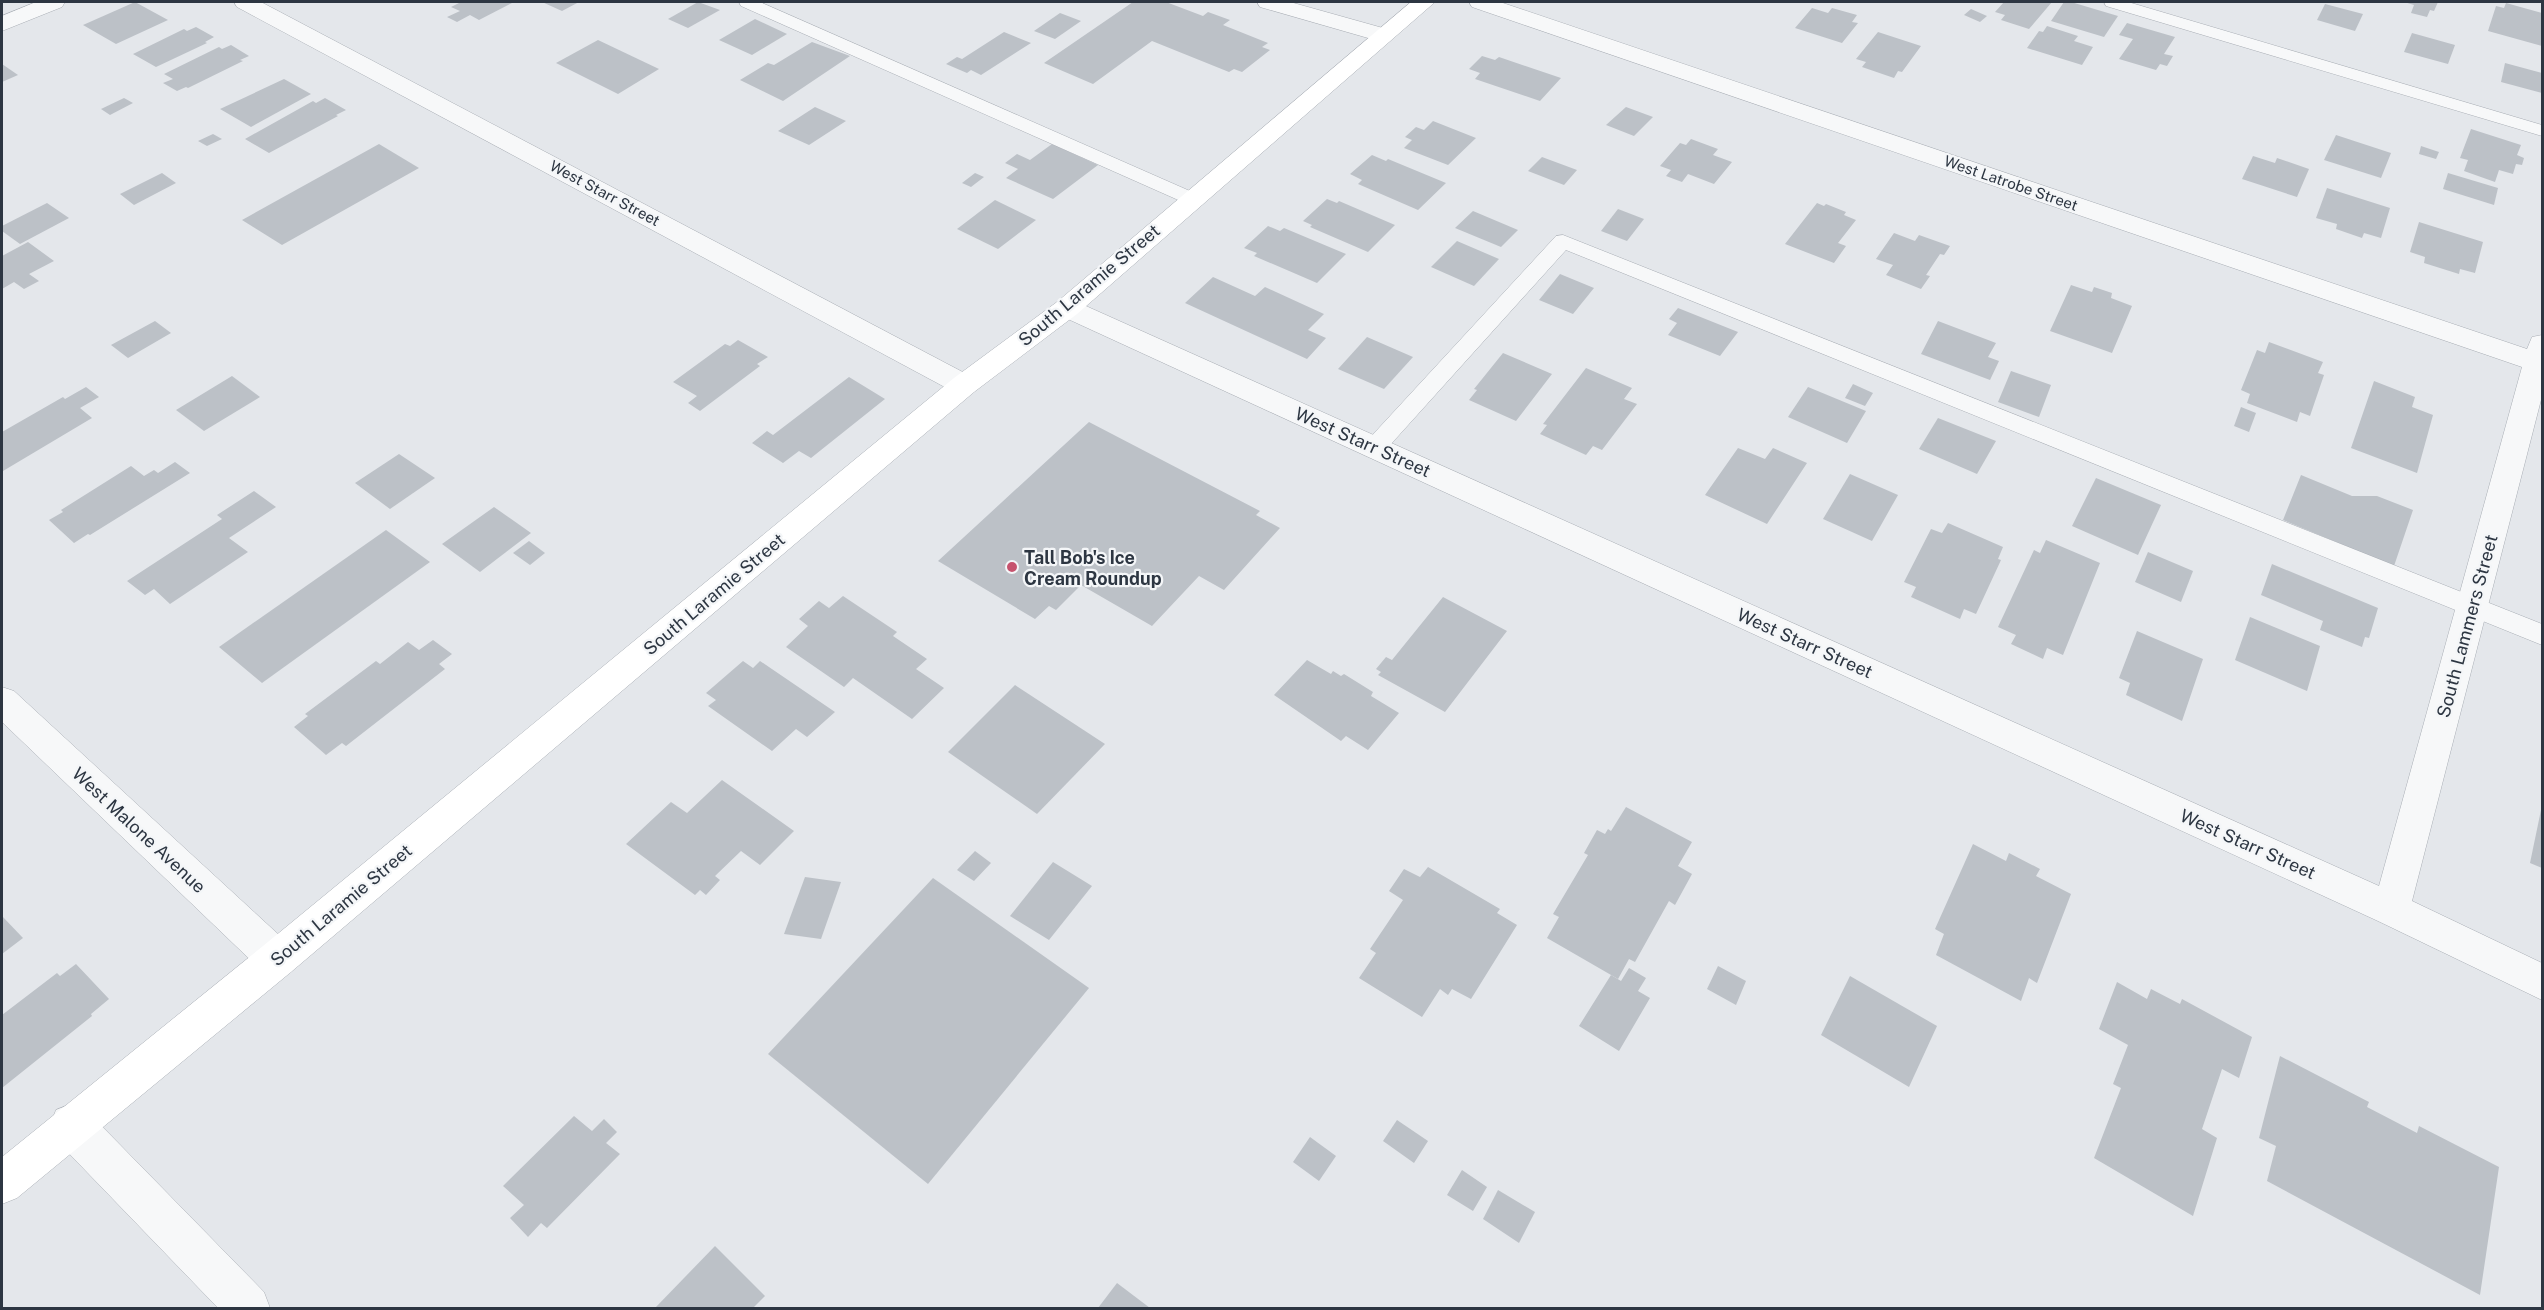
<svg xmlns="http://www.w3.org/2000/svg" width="2544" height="1310" font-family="'Public Sans',sans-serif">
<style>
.building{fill:#bcc1c7}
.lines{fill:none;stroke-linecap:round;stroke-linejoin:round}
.lane-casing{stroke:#a9aeb5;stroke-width:1}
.street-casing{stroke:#a9aeb5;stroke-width:1}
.secondary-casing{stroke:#a9aeb5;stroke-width:1}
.lane{fill:#f7f8f9;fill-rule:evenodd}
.street{fill:#f7f8f9;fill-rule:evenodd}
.secondary{fill:#fff;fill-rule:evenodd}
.poi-dot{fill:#c6536e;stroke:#f4f6f8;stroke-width:2}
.labels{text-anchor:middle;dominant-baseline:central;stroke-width:4.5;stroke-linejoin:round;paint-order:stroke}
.far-street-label{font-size:15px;fill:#2d3642;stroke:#f4f6f8}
.street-label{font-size:18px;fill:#2d3642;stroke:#f4f6f8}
.poi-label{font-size:18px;font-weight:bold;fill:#2d3642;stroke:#f4f6f8;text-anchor:start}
</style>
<rect width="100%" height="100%" fill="#e4e7eb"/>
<g class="building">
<path d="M135,2L168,20L116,44L83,25Z"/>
<path d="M461,2H514L479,20L470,15L457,22L447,17L460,11L451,7Z"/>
<path d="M542,2H579L562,11Z"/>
<path d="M698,2L720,10L688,28L668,19Z"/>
<path d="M1133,2H1166L1203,16L1208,12L1230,20L1223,25L1268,43L1262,47L1270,50L1242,72L1234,69L1229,72L1152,41L1093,84L1044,63Z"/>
<path d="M2004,2H2052L2029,29L2001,20L2005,15L1995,12Z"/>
<path d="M2064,2H2071L2118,16L2104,37L2051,21Z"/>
<path d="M2404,2H2438L2434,11L2430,10L2427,17L2411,13L2414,5Z"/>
<path d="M2506,3L2542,13V46L2488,31L2496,6L2504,8Z"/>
<path d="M2325,4L2363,14L2355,31L2317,20Z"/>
<path d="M1812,8L1828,13L1832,8L1857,15L1852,22L1858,23L1842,43L1795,28Z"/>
<path d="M1971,9L1987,16L1980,22L1964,15Z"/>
<path d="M1060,13L1081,21L1055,39L1034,31Z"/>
<path d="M755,19L787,34L752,55L719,40Z"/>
<path d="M2127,23L2175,37L2164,54L2173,56L2167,66L2160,64L2156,70L2119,59L2133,39L2119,35Z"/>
<path d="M2047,26L2078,36L2074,41L2093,47L2082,65L2027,48L2039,31L2043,32Z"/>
<path d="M196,27L214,37L205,42L207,43L156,67L133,54L184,29L187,31Z"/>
<path d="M1004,32L1031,43L981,75L971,70L967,73L946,64L957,57L962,59Z"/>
<path d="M1878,32L1921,46L1902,72L1898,71L1894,78L1862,67L1866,62L1856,59Z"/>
<path d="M2412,33L2455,45L2448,64L2404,52Z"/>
<path d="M598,40L659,69L618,94L556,63Z"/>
<path d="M812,42L850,56L783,101L740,80L768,63L774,65Z"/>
<path d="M231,45L249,56L240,60L243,61L188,88L186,87L177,91L163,83L173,79L164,74L219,47L222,49Z"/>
<path d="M1482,56L1495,60L1499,57L1561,78L1540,101L1475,79L1480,73L1469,69Z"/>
<path d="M2505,63L2542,73V93L2501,82Z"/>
<path d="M2,64L18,75L2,82Z"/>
<path d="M284,79L311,94L251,127L220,109Z"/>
<path d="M124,98L133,103L110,115L101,109Z"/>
<path d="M325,98L346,110L336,115L338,116L269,153L245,139L313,101L316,103Z"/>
<path d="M815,107L846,121L809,145L778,131Z"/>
<path d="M1626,107L1653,117L1634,136L1606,125Z"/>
<path d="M1433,121L1476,138L1448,165L1404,148L1412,140L1405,137L1416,127L1424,130Z"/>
<path d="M2471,129L2521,145L2517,155L2524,158L2522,165L2516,164L2513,174L2499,170L2495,182L2464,171L2468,160L2460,158Z"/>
<path d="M213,134L222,139L207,146L198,141Z"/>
<path d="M2336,135L2391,153L2381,178L2324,160Z"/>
<path d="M1691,139L1718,149L1713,155L1732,162L1714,184L1688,174L1682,182L1666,176L1671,170L1660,166L1680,143L1686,145Z"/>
<path d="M379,144L419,168L282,245L242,220Z"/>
<path d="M1052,144L1098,165L1053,199L1006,178L1018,169L1005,163L1017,154L1030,160Z"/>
<path d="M2421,146L2439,152L2436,159L2419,154Z"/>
<path d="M1372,155L1386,161L1388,159L1446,183L1418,210L1358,184L1362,180L1350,174Z"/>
<path d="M2253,156L2275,163L2277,158L2309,169L2297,197L2242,179Z"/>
<path d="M1542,157L1577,170L1564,185L1528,171Z"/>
<path d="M162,173L176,183L134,205L120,194Z"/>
<path d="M975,173L984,177L971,187L962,183Z"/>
<path d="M2448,173L2498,188L2494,205L2443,189Z"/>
<path d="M2327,188L2390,208L2381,238L2364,233L2362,238L2336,229L2337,224L2316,218Z"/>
<path d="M1327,199L1337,203L1339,201L1395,225L1368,252L1310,227L1312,225L1303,221Z"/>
<path d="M995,200L1036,220L998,249L957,229Z"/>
<path d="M47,203L69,218L20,244L2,231V226Z"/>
<path d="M1817,203L1824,206L1826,204L1846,212L1844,215L1856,220L1838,243L1846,246L1834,263L1785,244Z"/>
<path d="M1618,209L1644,219L1627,241L1601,231Z"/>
<path d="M1473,211L1518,230L1501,247L1455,228Z"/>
<path d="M2419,222L2483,242L2475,273L2460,269L2459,274L2424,263L2425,257L2410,252Z"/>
<path d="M1268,226L1280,231L1284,228L1346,254L1317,283L1254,256L1257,253L1244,248Z"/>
<path d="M1894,233L1915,241L1919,235L1950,246L1944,255L1940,254L1926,275L1930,276L1921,289L1886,275L1893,265L1876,259Z"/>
<path d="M1457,241L1499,259L1474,286L1431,267Z"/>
<path d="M28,242L54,261L29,274L39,281L24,289L14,282L2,289V256Z"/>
<path d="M1560,274L1594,288L1573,314L1539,300Z"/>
<path d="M1213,277L1255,296L1265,287L1324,314L1308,330L1326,338L1307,359L1185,303Z"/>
<path d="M2071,285L2092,292L2094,287L2112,293L2111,298L2132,306L2112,353L2050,331Z"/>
<path d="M1678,308L1738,332L1720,356L1668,335L1677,323L1669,319Z"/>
<path d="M155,321L171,333L128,358L111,345Z"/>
<path d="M1938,321L1996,343L1988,357L1999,361L1990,380L1921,354Z"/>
<path d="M1367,337L1413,357L1384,389L1338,369Z"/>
<path d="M738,340L768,357L757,364L760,366L700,411L688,403L697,396L673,382L725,344L730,346Z"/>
<path d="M2269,342L2323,362L2318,373L2324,375L2310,416L2300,412L2297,422L2247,403L2250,394L2241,390L2257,350L2265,353Z"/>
<path d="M1503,353L1552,374L1516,421L1469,400L1477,390L1474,389Z"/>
<path d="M1586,368L1632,388L1624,399L1637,404L1602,450L1593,446L1586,455L1540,434L1547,425L1543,424Z"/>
<path d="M2011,371L2051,385L2039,417L1998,402Z"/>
<path d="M232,376L260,397L204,431L176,410Z"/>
<path d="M849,377L885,399L811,458L799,451L783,463L752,443L767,431L773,435Z"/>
<path d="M2374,381L2415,397L2412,407L2433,415L2417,473L2351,448Z"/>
<path d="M1853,384L1873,393L1865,406L1845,398Z"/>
<path d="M86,387L99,397L80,408L92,418L3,471L2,469V432L63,397L65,399Z"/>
<path d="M1808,387L1866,411L1847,443L1788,417Z"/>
<path d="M2241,407L2256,413L2249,432L2234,426Z"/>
<path d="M1938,418L1996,441L1977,474L1919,449Z"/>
<path d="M1089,422L1260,511L1256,515L1280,528L1224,590L1199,576L1152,626L1081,585L1056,610L1049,606L1035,619L938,561Z"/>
<path d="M1738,448L1765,459L1773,448L1807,463L1767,524L1705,495Z"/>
<path d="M399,454L435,478L390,509L355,483Z"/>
<path d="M175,462L190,473L90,535L88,534L74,543L49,520L63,512L61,510L131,466L144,476L154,470L158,473Z"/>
<path d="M1850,474L1898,495L1872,541L1823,519Z"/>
<path d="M2301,475L2352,496H2377L2413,510L2394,566L2283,520Z"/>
<path d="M2096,478L2161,505L2138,555L2072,526Z"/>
<path d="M254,491L276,507L229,538L248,552L170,604L154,589L145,595L127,581L222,519L217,515Z"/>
<path d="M494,507L531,533L480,572L442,544Z"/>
<path d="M1948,523L2003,547L1998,559L2001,560L1976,614L1964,609L1960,619L1911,597L1916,587L1904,582L1931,529L1942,533Z"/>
<path d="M386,530L430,562L262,683L219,647Z"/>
<path d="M2046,540L2100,563L2063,655L2047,648L2043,659L2011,644L2016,635L1998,627L2034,550L2040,553Z"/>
<path d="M529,541L545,553L530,565L513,553Z"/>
<path d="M2148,552L2193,571L2181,602L2135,582Z"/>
<path d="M2272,564L2378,608L2369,638L2365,637L2362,647L2320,630L2323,621L2261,595Z"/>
<path d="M843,596L897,632L893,636L927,659L916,669L944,688L912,719L853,678L844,687L786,647L808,626L799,619L819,601L829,608Z"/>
<path d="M1443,597L1507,631L1445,712L1378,675L1381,672L1376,669L1386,657L1392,660Z"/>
<path d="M2250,617L2320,646L2307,691L2235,660Z"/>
<path d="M2137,631L2203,659L2182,721L2126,695L2130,683L2119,678Z"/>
<path d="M433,640L452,654L439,664L445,669L346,746L342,743L326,755L294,727L308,716L305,714L376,661L380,664L408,642L419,650Z"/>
<path d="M1307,660L1331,674L1333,671L1341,676L1344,674L1373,692L1371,696L1399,713L1368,750L1346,736L1341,741L1274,695Z"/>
<path d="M743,661L753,668L760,661L835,712L807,737L796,729L772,751L708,706L716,700L706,693Z"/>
<path d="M1015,685L1105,744L1037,814L948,752Z"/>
<path d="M722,780L794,831L760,865L741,851L715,876L720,880L706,895L700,890L695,895L626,844L671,802L687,813Z"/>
<path d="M1626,807L1692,842L1678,866L1692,874L1675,905L1669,901L1635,962L1629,959L1618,979L1547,938L1559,917L1553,914L1588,855L1584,853L1597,830L1605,834L1608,829L1611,831Z"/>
<path d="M2541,810H2542V868L2530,863Z"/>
<path d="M1973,844L2006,861L2009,853L2040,869L2036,876L2071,894L2037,983L2029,978L2021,1001L1936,955L1944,934L1935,929Z"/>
<path d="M975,851L991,863L974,881L957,870Z"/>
<path d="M1053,862L1092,886L1049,940L1010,916Z"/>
<path d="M1428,867L1500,909L1497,913L1517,925L1471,999L1452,989L1448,995L1440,989L1422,1017L1359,978L1376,953L1370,949L1403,900L1389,891L1404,869L1420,877Z"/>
<path d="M805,877L841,882L821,939L784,934Z"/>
<path d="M933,878L1089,988L928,1184L768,1054Z"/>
<path d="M2,916L23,938L2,954Z"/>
<path d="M76,964L109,999L91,1014L92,1016L2,1088V1015L57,973L60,976Z"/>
<path d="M1718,966L1746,981L1736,1005L1707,989Z"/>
<path d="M1629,968L1646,978L1638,991L1650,998L1619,1051L1579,1026L1611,975L1621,981Z"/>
<path d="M1850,976L1937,1026L1909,1087L1821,1035Z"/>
<path d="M2117,982L2147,999L2151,989L2180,1004L2182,999L2252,1037L2239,1078L2222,1069L2202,1129L2217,1138L2193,1216L2094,1158L2121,1088L2113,1084L2128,1045L2099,1029Z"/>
<path d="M2280,1056L2369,1102L2367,1107L2417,1133L2419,1126L2499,1167L2480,1295L2267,1181L2276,1146L2259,1138Z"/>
<path d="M574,1116L592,1131L604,1119L617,1132L606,1143L620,1154L547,1228L541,1223L528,1237L510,1218L524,1205L503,1186Z"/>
<path d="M1397,1120L1428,1141L1414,1163L1383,1141Z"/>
<path d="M1310,1137L1336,1156L1319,1181L1293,1162Z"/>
<path d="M1462,1170L1487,1187L1473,1211L1447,1195Z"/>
<path d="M1498,1190L1535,1212L1519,1243L1483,1219Z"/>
<path d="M715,1246L765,1296L753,1308H655Z"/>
<path d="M1117,1283L1150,1308H1098Z"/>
</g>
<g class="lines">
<defs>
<g id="lane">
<path d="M739,2H760L1199,195L1202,199L1199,203H1185L741,6Z"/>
<path d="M2104,2H2128L2542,125V136L2106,6Z"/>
<path d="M1563,235L2542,624V645L1566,250L1382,454L1374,456L1366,454L1363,448L1366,442L1556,236Z"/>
</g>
<g id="street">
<path d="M36,2H65L62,7L2,31V16Z"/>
<path d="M234,2H261L974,378L978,385L974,392L964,395L954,392L237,7Z"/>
<path d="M1257,2H1290L1390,30L1393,35L1390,40L1382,42L1260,7Z"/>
<path d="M1469,2H1500L2527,349L2532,337L2542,335V396L2412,901L2542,963V1000L2378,921L1057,314L1053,308L1057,302L1067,299L1077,302L2379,886L2522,367L1472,7Z"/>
<path d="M2,687L14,691L291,946L296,959L291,972L277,977L263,972L2,722Z"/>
<path d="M71,1104L86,1110L264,1292L270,1308H218L56,1140L50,1125L56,1110Z"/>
</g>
<path id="secondary" d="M1411,2H1435L1077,314L974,392L291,972L17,1198L2,1204V1157L263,946L954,378L1057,302Z"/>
</defs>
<use href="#lane" class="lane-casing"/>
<use href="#street" class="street-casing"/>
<use href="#secondary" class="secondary-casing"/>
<use href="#lane" class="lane"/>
<use href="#street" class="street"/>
<use href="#secondary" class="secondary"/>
</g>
<circle class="poi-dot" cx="1012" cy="567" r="6"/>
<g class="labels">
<g class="far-street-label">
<text transform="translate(2011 183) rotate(19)">West Latrobe Street</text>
<text transform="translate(605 193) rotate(28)">West Starr Street</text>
</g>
<g class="street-label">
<text transform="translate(1089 285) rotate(-40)">South Laramie Street</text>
<text transform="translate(1363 442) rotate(24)">West Starr Street</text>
<text transform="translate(714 594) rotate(-40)">South Laramie Street</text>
<text transform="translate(2467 626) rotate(-75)">South Lammers Street</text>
<text transform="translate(1805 643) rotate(24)">West Starr Street</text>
<text transform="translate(139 830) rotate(43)">West Malone Avenue</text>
<text transform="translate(2248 844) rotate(24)">West Starr Street</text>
<text transform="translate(341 905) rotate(-40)">South Laramie Street</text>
</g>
<g class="poi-label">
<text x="1024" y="557">Tall Bob's Ice<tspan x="1024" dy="21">Cream Roundup</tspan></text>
</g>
</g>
<rect width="2544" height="1310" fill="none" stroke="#2d3642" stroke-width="6"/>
</svg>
